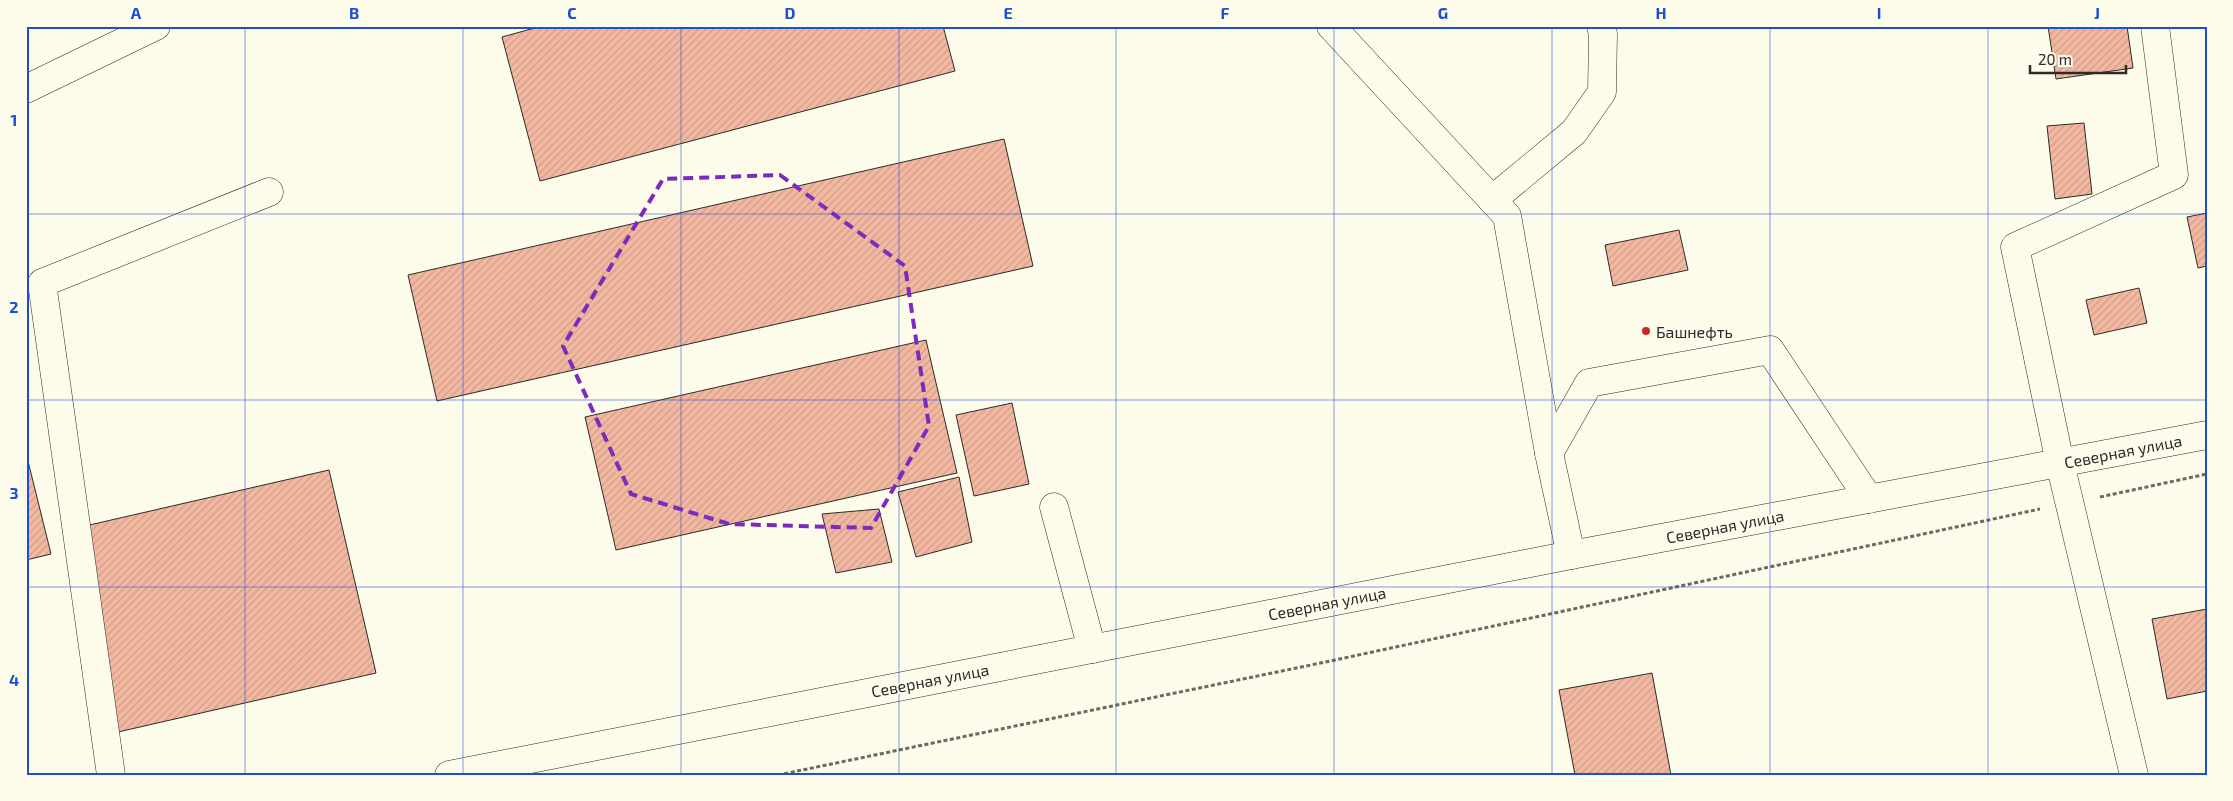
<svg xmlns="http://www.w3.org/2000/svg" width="2233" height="801" font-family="'Exo 2',sans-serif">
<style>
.building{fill:url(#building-hatch);stroke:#2b2b2b}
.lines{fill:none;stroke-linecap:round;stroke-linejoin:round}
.minor-casing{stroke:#2b2b2b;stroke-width:29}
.major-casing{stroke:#2b2b2b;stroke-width:29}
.path{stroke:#6a6964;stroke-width:3;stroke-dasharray:4 2.5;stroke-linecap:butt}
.minor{stroke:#fdfbea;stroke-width:28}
.major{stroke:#fdfbea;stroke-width:28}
.marked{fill:none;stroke:#7b2cbf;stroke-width:4;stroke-dasharray:10 6;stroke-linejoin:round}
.grid{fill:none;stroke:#1d4ed8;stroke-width:1;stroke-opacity:0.55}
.poi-dot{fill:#c62828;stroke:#fdfbea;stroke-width:2}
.labels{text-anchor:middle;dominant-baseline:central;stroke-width:4;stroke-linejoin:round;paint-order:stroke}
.poi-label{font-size:16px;fill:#2b2b2b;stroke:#fdfbea;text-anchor:start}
.street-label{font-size:16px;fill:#2b2b2b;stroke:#fdfbea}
.neatline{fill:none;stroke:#1d4ed8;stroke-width:2}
.grid-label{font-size:16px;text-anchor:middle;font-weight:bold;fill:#1d4ed8}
</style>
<defs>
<pattern id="building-hatch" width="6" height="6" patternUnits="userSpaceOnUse" patternTransform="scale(1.25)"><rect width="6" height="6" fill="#f2b8a0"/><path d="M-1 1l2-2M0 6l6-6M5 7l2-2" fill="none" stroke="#d09e8a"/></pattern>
</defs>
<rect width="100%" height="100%" fill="#fdfbea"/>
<g class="building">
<path d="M542,26H943L955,71L540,181L502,37Z"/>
<path d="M2048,26H2127L2133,68L2056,79Z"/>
<path d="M2084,123L2092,194L2055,199L2047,126Z"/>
<path d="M1004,139L1033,266L437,401L408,275Z"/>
<path d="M2207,213V266L2198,268L2187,217Z"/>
<path d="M1679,230L1688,270L1613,286L1605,245Z"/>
<path d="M2139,288L2147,323L2094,335L2086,300Z"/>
<path d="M926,340L957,473L616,550L585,417Z"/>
<path d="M1012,403L1029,484L974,496L956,415Z"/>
<path d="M26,453L51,554L26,560Z"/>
<path d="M329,470L376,673L118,732L72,529Z"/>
<path d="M959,477L972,542L916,557L898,492Z"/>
<path d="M879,509L892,562L836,573L822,514Z"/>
<path d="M2207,609V691L2167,699L2152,619Z"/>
<path d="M1652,673L1671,775H1575L1559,690Z"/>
</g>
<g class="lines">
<defs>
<g id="minor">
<path d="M1331,26L1507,216L1549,453L1571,555"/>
<path d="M26,89L156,26"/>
<path d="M1492,200L1574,132L1602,92L1603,34L1601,26"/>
<path d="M1549,453L1589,383L1770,350L1869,499"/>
<path d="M1054,507L1092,649"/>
<path d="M111,775L42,283L269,192"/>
<path d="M2134,775L2060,463L2015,247L2174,175L2155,26"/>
</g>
<path id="major" d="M449,775L1571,555L2207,435"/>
</defs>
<use href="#minor" class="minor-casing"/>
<use href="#major" class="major-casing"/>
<g class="path">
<path d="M2100,497L2207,474"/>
<path d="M778,775L1335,660L2040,509"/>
</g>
<use href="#minor" class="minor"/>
<use href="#major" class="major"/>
</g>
<path class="marked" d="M780,175L905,266L929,426L871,528L729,524L631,494L563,346L663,179Z"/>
<path class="grid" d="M245,26V775M463,26V775M681,26V775M899,26V775M1116,26V775M1334,26V775M1552,26V775M1770,26V775M1988,26V775M26,214H2207M26,400H2207M26,587H2207"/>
<circle class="poi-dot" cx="1646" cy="331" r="5"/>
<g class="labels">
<g class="poi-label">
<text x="1656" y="331">Башнефть</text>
</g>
<g class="street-label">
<text transform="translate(2123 451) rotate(-11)">Северная улица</text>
<text transform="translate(1725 526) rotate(-11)">Северная улица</text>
<text transform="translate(1327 603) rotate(-11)">Северная улица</text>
<text transform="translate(930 680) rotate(-11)">Северная улица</text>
</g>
</g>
<rect width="2233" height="801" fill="none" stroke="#fdfbea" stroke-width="55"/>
<path d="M2030 65v8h96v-8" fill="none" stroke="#2b2b2b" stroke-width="2.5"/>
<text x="2038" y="65" font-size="15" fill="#2b2b2b" stroke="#fdfbea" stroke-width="4" paint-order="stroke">20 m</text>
<rect x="28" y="28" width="2178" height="746" class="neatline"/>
<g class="grid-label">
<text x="136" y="19">A</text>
<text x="354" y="19">B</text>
<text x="572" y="19">C</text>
<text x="790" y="19">D</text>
<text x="1008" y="19">E</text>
<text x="1225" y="19">F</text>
<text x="1443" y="19">G</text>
<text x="1661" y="19">H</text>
<text x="1879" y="19">I</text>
<text x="2097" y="19">J</text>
<text x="14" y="126">1</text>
<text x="14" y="313">2</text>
<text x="14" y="499">3</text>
<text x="14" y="686">4</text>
</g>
</svg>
